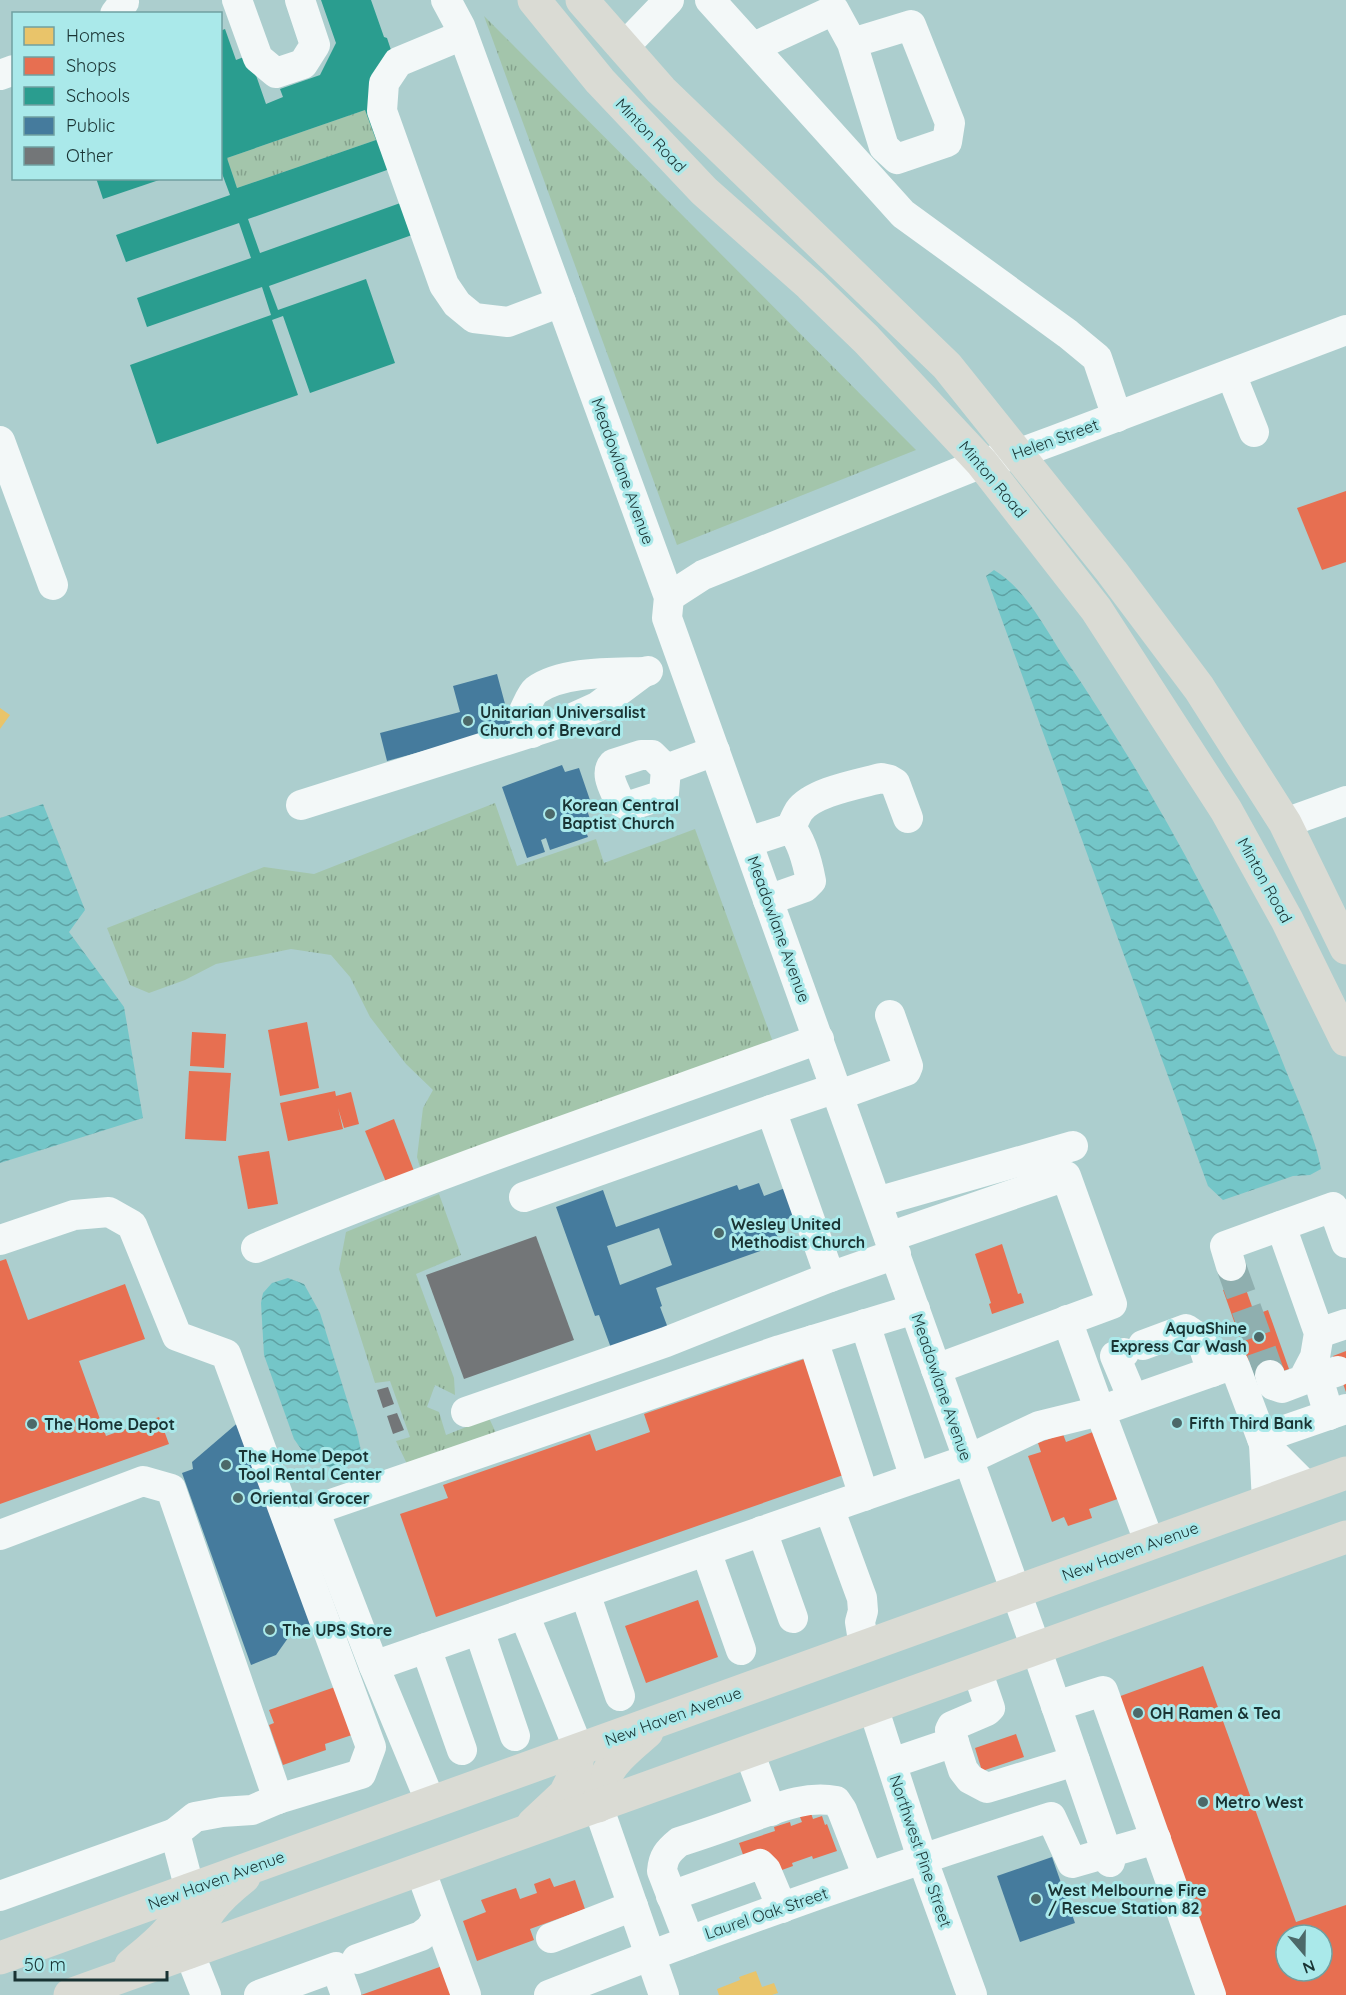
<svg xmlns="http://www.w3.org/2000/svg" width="1346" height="1995" font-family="Quicksand,sans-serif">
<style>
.grass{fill:url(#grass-tufts)}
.water{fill:url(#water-waves)}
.homes{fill:#e9c46a}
.shops{fill:#e76f51;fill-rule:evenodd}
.schools{fill:#2a9d8f;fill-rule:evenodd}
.public{fill:#457b9d;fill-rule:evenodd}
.building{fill:#737678}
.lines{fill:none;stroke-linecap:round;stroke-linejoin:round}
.minor-tunnel{stroke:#8fafaf;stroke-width:30;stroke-dasharray:30 15;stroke-linecap:butt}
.minor{stroke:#f3f8f8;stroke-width:30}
.major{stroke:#dadbd4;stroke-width:33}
.poi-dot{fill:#4c6969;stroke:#aae9ea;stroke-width:2}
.labels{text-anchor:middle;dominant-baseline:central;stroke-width:6;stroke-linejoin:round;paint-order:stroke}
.street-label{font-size:16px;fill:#193333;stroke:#aae9ea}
.poi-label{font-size:16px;font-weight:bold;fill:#193333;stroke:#aae9ea;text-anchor:start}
</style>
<defs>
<pattern id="grass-tufts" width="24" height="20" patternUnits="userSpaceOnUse" patternTransform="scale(1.5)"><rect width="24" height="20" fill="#a3c5ab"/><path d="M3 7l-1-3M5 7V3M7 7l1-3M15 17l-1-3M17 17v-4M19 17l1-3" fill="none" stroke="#84a18c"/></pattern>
<pattern id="water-waves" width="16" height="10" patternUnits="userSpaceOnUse" patternTransform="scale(1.5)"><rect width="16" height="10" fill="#74c6c8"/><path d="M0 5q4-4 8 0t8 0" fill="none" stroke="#5ea1a3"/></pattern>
</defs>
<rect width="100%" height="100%" fill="#accece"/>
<g class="grass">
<path d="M484,16L916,450L677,545Z"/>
<path d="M365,110L376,140L237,188L227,158Z"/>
<path d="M495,803L517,866L596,839L604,863L695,829L774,1045L422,1173L417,1157L423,1108L433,1090L406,1064L370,1017L350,977L331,955L291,949L216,964L185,980L149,993L130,985L107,928L264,867L314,874Z"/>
<path d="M439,1194L461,1255L416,1274L454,1378L455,1395L435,1385L427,1407L439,1412L446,1435L489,1418L497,1435L407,1464L396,1441L410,1437L390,1381L375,1383L339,1269L346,1232Z"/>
</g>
<g class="water">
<path d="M994,570C1025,588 1044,627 1064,657C1150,784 1226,920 1283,1063C1295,1094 1316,1138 1321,1169L1310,1175L1293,1176L1223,1200L1208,1186L986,576Z"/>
<path d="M43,804L85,910L69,932L124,1007L143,1118L0,1163V818Z"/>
<path d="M288,1278L304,1284L320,1313L357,1432L361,1451L340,1469L331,1468L306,1456L294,1439L264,1355L261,1303L263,1293L272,1283Z"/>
</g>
<g class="homes">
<path d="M0,708L10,715L0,729Z"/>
<path d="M756,1971L762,1987L774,1983L778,1993L772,1995H719L717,1989L740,1980L739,1977Z"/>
</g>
<g class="shops">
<path d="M1346,491V562L1322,570L1297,508Z"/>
<path d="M307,1022L319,1088L280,1096L268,1030Z"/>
<path d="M192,1032L226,1034L224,1068L190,1066Z"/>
<path d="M189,1071L231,1073L226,1141L185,1139Z"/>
<path d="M335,1091L336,1096L351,1092L359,1124L344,1128L338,1108L343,1129L288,1141L280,1103Z"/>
<path d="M394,1119L414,1171L386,1182L365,1131Z"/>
<path d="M269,1151L278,1204L248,1209L238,1156Z"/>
<path d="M1002,1244L1018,1294L1021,1293L1024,1303L992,1314L989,1304L991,1303L975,1254Z"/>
<path d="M6,1259L28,1320L125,1284L145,1339L79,1361L106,1436L159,1417L169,1444L0,1504V1261Z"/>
<path d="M1237,1264L1255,1315L1268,1310L1289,1369L1259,1379L1252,1360L1248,1361L1223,1290L1228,1288L1221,1269Z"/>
<path d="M1346,1351V1392L1333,1356Z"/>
<path d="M813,1356L852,1472L436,1617L400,1514L448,1498L443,1485L590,1434L596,1451L650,1432L644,1414Z"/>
<path d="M1101,1429L1129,1495L1089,1509L1092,1518L1068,1526L1064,1517L1052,1522L1028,1456L1041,1452L1038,1443L1063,1434L1066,1442Z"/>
<path d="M698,1600L718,1657L646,1683L625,1626Z"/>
<path d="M1203,1666L1296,1922L1346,1905V1995H1226L1115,1698ZM1286,1935H1322V1971H1286Z"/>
<path d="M335,1687L352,1735L325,1744L326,1750L283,1765L269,1725L274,1723L269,1710Z"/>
<path d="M1016,1734L1024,1757L982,1771L975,1748Z"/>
<path d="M811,1813L813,1819L822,1816L825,1825L827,1824L837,1851L813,1859L812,1856L792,1863L793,1866L752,1881L739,1843L775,1831L774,1827L790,1822L791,1826L802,1822L800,1817Z"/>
<path d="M550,1878L554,1887L575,1880L585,1909L530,1929L534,1940L477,1961L463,1921L486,1912L481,1900L516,1888L520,1899L537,1893L534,1884Z"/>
<path d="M448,1964L459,1995H361Z"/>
</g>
<g class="schools">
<path d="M321,0H371L384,37L387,38L392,53L387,170L248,219L260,253L406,201L412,235L269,286L278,310L366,279L395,363L310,393L283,316L272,320L298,395L157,444L130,365L271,315L262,287L147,327L137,298L251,258L239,223L126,262L116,235L230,195L220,168V31L225,29L236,60L249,55L266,104L283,97L280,89L320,75L336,43ZM365,110L376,140L237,188L227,158Z"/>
<path d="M96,178H162V179L103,199Z"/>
</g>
<g class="public">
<path d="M497,674L512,730L467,739L387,761L380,733L460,712L453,686Z"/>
<path d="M562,765L565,772L579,768L591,803L585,804L592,825L584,827L588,837L550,850L546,838L541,840L545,852L527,858L502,787Z"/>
<path d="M759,1183L764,1196L788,1187L798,1215L773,1224L778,1238L761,1244L763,1250L656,1288L662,1306L660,1307L668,1328L611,1348L599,1315L595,1316L556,1207L603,1190L616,1227L737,1185L739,1190ZM659,1228L672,1265L620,1285L607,1246Z"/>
<path d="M241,1420L313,1629L288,1638L276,1655L251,1665L182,1473L193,1469L192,1462Z"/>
<path d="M1052,1857L1075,1923L1020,1942L997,1876Z"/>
</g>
<g class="building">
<path d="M536,1236L574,1340L464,1379L426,1275Z"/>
<path d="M388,1387L394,1404L383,1408L377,1390Z"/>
<path d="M397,1413L404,1430L393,1434L387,1416Z"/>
</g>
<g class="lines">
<path class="minor-tunnel" d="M1231,1266L1270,1375"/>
<g class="minor">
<path d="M237,0L258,58L276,73L303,64L315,45L300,0"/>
<path d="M446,0L460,26L669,597L667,618L1036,1648L1110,1862"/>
<path d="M710,0L903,214L1068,334L1097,358L1117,417"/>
<path d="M115,14L124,2"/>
<path d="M463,35L398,62L384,83L382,111L444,285L457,304L474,318L508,322L561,302"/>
<path d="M754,47L834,10L852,43L884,147L897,159L947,142L950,123L911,25L852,43"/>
<path d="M623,48L669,0"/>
<path d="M0,75L14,70"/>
<path d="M1231,374L1254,432"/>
<path d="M0,441L53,585"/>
<path d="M669,597L703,575L982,463L1017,454L1055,440L1346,330"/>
<path d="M532,733L524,711C527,705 531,694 536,690C563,671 612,673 644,672L648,671"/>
<path d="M666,769L664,793L660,796L629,806L619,801C615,790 604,774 613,764L641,755H652L666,769L715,751"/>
<path d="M301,805L564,722L597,707L644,672"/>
<path d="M1285,823L1346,801"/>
<path d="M791,828C793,823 796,816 799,811C812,792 859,784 881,778L890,780L895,783L908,818"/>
<path d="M748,842L791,828C802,841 808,865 811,881L805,887L768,900"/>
<path d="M836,1088L771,1110L830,1277L896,1254"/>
<path d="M839,1095L906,1071L908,1066L890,1015"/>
<path d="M524,1197L771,1110"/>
<path d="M877,1202L1073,1146"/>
<path d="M889,1237L1066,1176L1112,1304L936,1369"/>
<path d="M0,1240L74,1215L109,1212L132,1225L177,1336L226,1354L371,1747L361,1774L278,1799L252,1810L222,1812L195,1817L175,1833L190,1890"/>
<path d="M256,1248C441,1171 631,1107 819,1039"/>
<path d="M1231,1266L1225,1246L1333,1207L1346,1243"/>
<path d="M865,1324L915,1478"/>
<path d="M1319,1333L1346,1324"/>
<path d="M813,1340L864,1496"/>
<path d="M1143,1345L1186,1329L1201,1339L1212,1372"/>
<path d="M1124,1353L1115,1356L1133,1399"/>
<path d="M1270,1375L1273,1385L1282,1388L1303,1380L1315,1357L1319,1333L1281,1226"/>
<path d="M466,1412L666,1342L830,1277"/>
<path d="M1329,1415L1318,1378L1338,1371"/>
<path d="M1262,1438L1346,1409"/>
<path d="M1264,1444L1307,1487"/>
<path d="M829,1508L862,1598L863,1611L860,1622L864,1647"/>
<path d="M762,1531L793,1618"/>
<path d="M0,1535L143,1481L171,1489L278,1799"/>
<path d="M1150,1544L1100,1411L1234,1364L1264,1444L1267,1502"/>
<path d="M706,1551L741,1650"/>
<path d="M585,1593L620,1696"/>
<path d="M524,1614L579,1750"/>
<path d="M479,1630L515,1736"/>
<path d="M426,1648L462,1750"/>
<path d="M374,1666L967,1460L1039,1426L1100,1411L1067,1320"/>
<path d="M977,1670L990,1708L987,1711L952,1726L950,1730L963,1770L970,1779L987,1788L1075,1761"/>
<path d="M1056,1706L1103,1691L1211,1995"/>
<path d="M873,1707L922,1858L972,1995"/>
<path d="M749,1752L771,1811"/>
<path d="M892,1763L954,1742"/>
<path d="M431,1803L374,1666L314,1510L780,1350L915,1309"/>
<path d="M598,1806L664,1995"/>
<path d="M420,1869L466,1995"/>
<path d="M0,1896L175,1833"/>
<path d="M671,1896L760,1864L766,1870L782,1908"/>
<path d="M551,1938L633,1906"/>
<path d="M689,1941L662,1871C663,1857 668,1851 679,1842C701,1835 724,1827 746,1819C775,1809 804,1795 836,1801L842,1810L868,1877"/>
<path d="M189,1952L206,1995"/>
<path d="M357,1959L421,1936L430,1929L437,1918"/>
<path d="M259,1995L336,1967L346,1995"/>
<path d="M549,1995C714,1929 882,1871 1051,1817L1072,1863L1156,1839"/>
</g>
<g class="major">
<path d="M534,0L600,81L704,191L810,285L866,339L982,463L1096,609L1226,810L1287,920L1346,1040"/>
<path d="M582,0L661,90L947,366L1112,572L1199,688L1285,823L1346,948"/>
<path d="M598,1806C604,1766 617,1758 647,1732"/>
<path d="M533,1824L565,1794L575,1774L579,1750"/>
<path d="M189,1952C205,1914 211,1903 244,1877"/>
<path d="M0,1958L1346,1473"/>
<path d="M131,1965C163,1938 175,1931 190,1890"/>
<path d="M70,1995L1346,1537"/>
</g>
</g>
<g class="poi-dot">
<circle cx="468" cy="721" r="6"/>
<circle cx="550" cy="814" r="6"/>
<circle cx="719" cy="1233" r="6"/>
<circle cx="1259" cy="1337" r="6"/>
<circle cx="1177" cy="1423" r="6"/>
<circle cx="32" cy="1424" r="6"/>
<circle cx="226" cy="1465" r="6"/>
<circle cx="238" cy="1498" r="6"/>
<circle cx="270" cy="1630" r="6"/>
<circle cx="1138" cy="1713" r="6"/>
<circle cx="1203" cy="1802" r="6"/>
<circle cx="1036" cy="1899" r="6"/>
</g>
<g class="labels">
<g class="street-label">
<text transform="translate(651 135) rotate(47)">Minton Road</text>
<text transform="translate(1055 439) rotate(-20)">Helen Street</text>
<text transform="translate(623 471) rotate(70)">Meadowlane Avenue</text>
<text transform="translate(993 479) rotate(50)">Minton Road</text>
<text transform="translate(1265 880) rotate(61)">Minton Road</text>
<text transform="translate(779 929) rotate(70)">Meadowlane Avenue</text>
<text transform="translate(942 1387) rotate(71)">Meadowlane Avenue</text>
<text transform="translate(1130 1551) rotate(-20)">New Haven Avenue</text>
<text transform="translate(673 1716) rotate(-20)">New Haven Avenue</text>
<text transform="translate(921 1851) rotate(71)">Northwest Pine Street</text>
<text transform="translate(216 1880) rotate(-20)">New Haven Avenue</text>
<text transform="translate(766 1913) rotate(-19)">Laurel Oak Street</text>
</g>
<g class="poi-label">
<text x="480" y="712">Unitarian Universalist<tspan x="480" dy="18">Church of Brevard</tspan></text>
<text x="562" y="805">Korean Central<tspan x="562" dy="18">Baptist Church</tspan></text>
<text x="731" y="1224">Wesley United<tspan x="731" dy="18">Methodist Church</tspan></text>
<text x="1247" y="1328" text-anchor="end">AquaShine<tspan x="1247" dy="18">Express Car Wash</tspan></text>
<text x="1189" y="1423">Fifth Third Bank</text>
<text x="44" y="1424">The Home Depot</text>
<text x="238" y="1456">The Home Depot<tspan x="238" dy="18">Tool Rental Center</tspan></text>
<text x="250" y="1498">Oriental Grocer</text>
<text x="282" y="1630">The UPS Store</text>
<text x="1150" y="1713">OH Ramen &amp; Tea</text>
<text x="1215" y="1802">Metro West</text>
<text x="1048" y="1890">West Melbourne Fire<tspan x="1048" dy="18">/ Rescue Station 82</tspan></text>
</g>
</g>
<rect x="12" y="12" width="210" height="168" fill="#aae9ea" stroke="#70a0a1" stroke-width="1.5"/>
<rect x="24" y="27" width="30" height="18" fill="#e9c46a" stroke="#70a0a1" stroke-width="1.5"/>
<text x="66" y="42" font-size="18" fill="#193333">Homes</text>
<rect x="24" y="57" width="30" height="18" fill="#e76f51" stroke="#70a0a1" stroke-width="1.5"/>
<text x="66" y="72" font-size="18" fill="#193333">Shops</text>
<rect x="24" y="87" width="30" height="18" fill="#2a9d8f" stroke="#70a0a1" stroke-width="1.5"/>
<text x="66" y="102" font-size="18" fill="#193333">Schools</text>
<rect x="24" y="117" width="30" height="18" fill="#457b9d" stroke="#70a0a1" stroke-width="1.5"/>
<text x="66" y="132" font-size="18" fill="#193333">Public</text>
<rect x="24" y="147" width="30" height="18" fill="#737678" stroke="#70a0a1" stroke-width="1.5"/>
<text x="66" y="162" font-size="18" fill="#193333">Other</text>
<g transform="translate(1304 1953) rotate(160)"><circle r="28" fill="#aae9ea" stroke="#70a0a1" stroke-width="1.5"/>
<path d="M0-4.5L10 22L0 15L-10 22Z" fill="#4c6969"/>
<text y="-9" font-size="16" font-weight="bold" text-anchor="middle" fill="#193333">N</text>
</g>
<path d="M15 1971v9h152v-9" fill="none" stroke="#193333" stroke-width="3"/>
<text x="24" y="1971" font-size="18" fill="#193333" stroke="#aae9ea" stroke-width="4.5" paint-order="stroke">50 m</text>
</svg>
